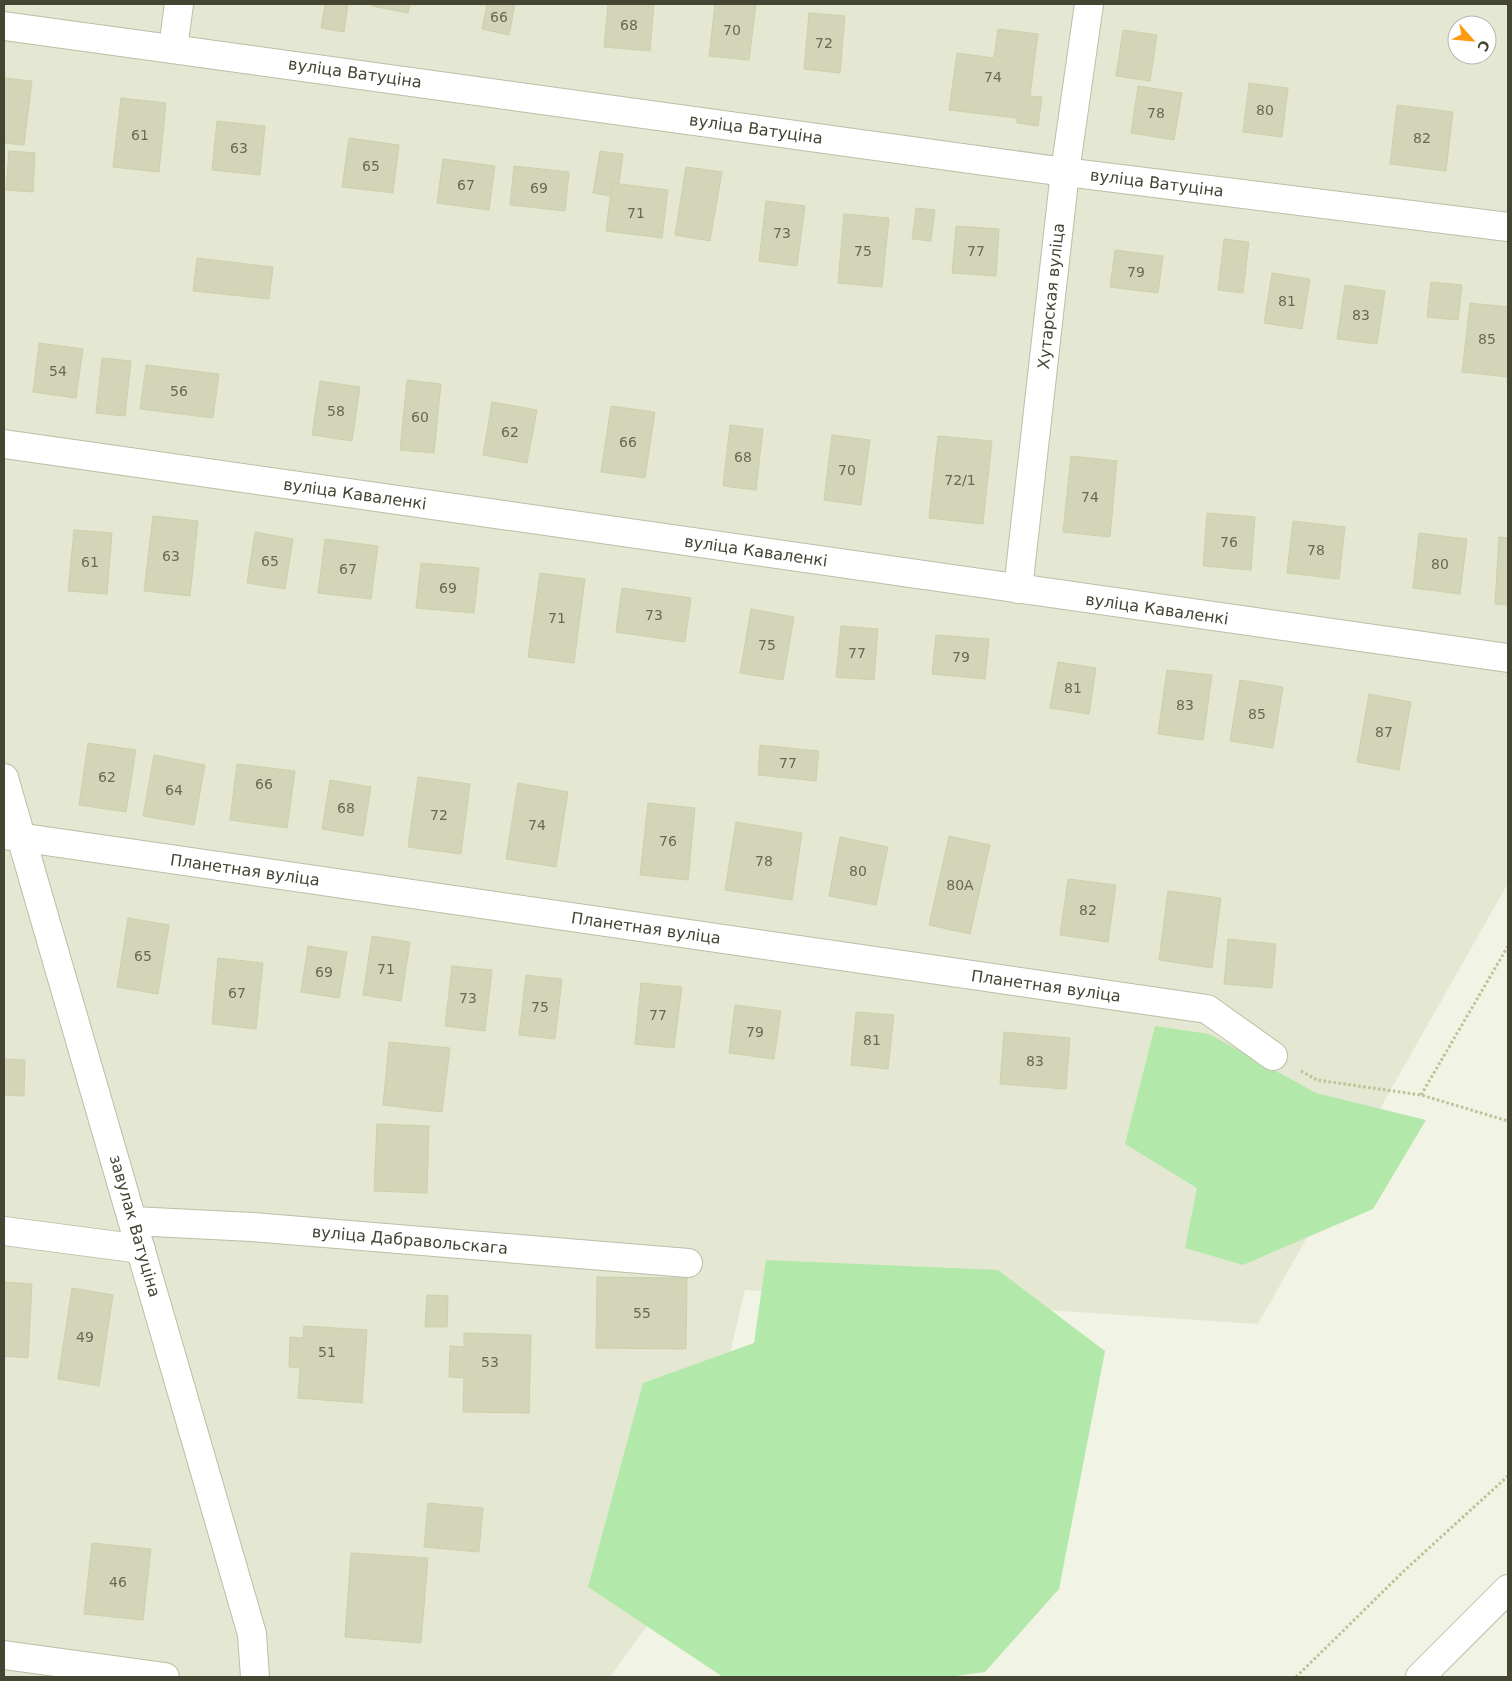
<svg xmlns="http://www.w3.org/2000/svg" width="1512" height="1681" font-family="'DejaVu Sans',sans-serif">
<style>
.residential{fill:#e4e7d1;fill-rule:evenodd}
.green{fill:#b2e9aa}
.building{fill:#d4d5b8;stroke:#ced0ab}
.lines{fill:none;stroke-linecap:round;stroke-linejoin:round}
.minor-casing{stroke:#bcbea6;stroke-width:30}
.path{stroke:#bec196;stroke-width:3;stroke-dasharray:2.5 2.5;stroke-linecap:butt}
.minor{stroke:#fff;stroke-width:28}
.labels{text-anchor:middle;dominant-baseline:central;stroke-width:4;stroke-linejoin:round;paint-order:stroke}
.number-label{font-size:14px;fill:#686954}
.street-label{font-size:16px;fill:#444533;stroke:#fff}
</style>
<rect width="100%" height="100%" fill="#f1f3e4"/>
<path class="residential" d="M4,4H1508V883L1258,1324L745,1290L674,1588L610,1677H4ZM1457,25H1487V55H1457Z"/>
<g class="green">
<path d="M1155,1026L1209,1034L1316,1093L1426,1120L1373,1209L1243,1265L1185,1248L1197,1188L1125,1144Z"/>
<path d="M766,1260L998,1270L1105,1351L1059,1589L985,1672L949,1677H723L588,1587L643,1383L754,1343Z"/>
</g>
<g class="building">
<path d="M325,4H348L344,32L321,28Z"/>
<path d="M373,4H410L408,13L372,6Z"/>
<path d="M487,4H515L509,35L482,29Z"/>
<path d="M608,4H654L650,51L604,47Z"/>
<path d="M715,4H756L749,60L709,56Z"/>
<path d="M809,13L845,16L840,73L804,69Z"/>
<path d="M998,29L1038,34L1030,96L1042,97L1038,126L1017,123V118L949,110L957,53L994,58Z"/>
<path d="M1123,30L1157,35L1150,81L1116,76Z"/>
<path d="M4,78L32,81L24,145L4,143Z"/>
<path d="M1249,83L1288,88L1282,137L1243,132Z"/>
<path d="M1138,86L1182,93L1174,140L1131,133Z"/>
<path d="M121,98L166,103L159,172L113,167Z"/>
<path d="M1397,105L1453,112L1446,171L1390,164Z"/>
<path d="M217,121L265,126L260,175L212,170Z"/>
<path d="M349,138L399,145L393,193L342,187Z"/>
<path d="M9,151L35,153L33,192L6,190Z"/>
<path d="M600,151L623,154L619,184L612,183L610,196L593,193Z"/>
<path d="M443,159L495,166L489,210L437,203Z"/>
<path d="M514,166L569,172L565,211L510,205Z"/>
<path d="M686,167L722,172L710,241L675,235Z"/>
<path d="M612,183L668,190L662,238L606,231Z"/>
<path d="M766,201L805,206L797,266L759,261Z"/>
<path d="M916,208L935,210L931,241L912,239Z"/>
<path d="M844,214L889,218L882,287L838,283Z"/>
<path d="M956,226L999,229L996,276L952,273Z"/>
<path d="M1224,239L1249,242L1243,293L1218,290Z"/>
<path d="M1115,250L1163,256L1158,293L1110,287Z"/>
<path d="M197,258L273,267L269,299L193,291Z"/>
<path d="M1272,273L1310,279L1302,329L1264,323Z"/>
<path d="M1431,282L1462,285L1458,320L1427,317Z"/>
<path d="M1345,285L1385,291L1377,344L1337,339Z"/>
<path d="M1470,303L1508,307V377L1462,372Z"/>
<path d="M39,343L83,349L76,398L33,392Z"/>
<path d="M102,358L131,361L125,416L96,413Z"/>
<path d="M146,365L219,374L213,418L140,409Z"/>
<path d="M407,380L441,384L434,453L400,450Z"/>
<path d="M320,381L360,387L352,441L312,435Z"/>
<path d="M492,402L537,410L527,463L483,455Z"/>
<path d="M611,406L655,412L645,478L601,472Z"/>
<path d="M730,425L763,429L756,490L723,486Z"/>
<path d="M832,435L870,440L861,505L824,500Z"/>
<path d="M938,436L992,441L983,524L929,518Z"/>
<path d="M1071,456L1117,461L1110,537L1063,532Z"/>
<path d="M1207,513L1255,517L1251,570L1203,566Z"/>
<path d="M153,516L198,521L190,596L144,591Z"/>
<path d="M1293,521L1345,527L1339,579L1287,573Z"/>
<path d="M74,530L112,533L107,594L68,591Z"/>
<path d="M255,532L293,539L285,589L247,583Z"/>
<path d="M1419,533L1467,539L1460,594L1413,588Z"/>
<path d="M1499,537L1508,538V605L1495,604Z"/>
<path d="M325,539L378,546L371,599L318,593Z"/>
<path d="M421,563L479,568L474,613L416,608Z"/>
<path d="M540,573L585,579L574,663L528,657Z"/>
<path d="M622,588L691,598L685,642L616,632Z"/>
<path d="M751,609L794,617L783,680L740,673Z"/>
<path d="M841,626L878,629L874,680L836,677Z"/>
<path d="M936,635L989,639L985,679L932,674Z"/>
<path d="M1058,662L1096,668L1089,714L1050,708Z"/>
<path d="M1167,670L1212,675L1203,740L1158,734Z"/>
<path d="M1240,680L1283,687L1273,748L1230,741Z"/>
<path d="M1369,694L1411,702L1399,770L1357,762Z"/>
<path d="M88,743L136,750L126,812L79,805Z"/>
<path d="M760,745L819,751L816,781L758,775Z"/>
<path d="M154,755L205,765L194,825L143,816Z"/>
<path d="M237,764L295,771L287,828L230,820Z"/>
<path d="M418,777L470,784L461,854L408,847Z"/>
<path d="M330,780L371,787L363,836L322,829Z"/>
<path d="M518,783L568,792L556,867L506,859Z"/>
<path d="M648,803L695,808L688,880L640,875Z"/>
<path d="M736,822L802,833L792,900L725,890Z"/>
<path d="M949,836L990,845L970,934L929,925Z"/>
<path d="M840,837L888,847L876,905L829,896Z"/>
<path d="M1068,879L1116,885L1108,942L1060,935Z"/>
<path d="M1168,891L1221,898L1212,968L1159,960Z"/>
<path d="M128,918L169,925L158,994L117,987Z"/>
<path d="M372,936L410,942L401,1001L363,995Z"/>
<path d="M1228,939L1276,944L1272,988L1224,984Z"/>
<path d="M308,946L347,952L339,998L301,992Z"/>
<path d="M218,958L263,963L256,1029L212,1024Z"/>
<path d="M452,966L492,970L485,1031L445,1026Z"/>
<path d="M526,975L562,979L555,1039L519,1035Z"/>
<path d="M641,983L682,987L674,1048L635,1044Z"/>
<path d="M735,1005L781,1011L774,1059L729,1053Z"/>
<path d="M856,1012L894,1015L888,1069L851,1065Z"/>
<path d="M1004,1032L1070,1038L1066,1089L1000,1084Z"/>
<path d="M389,1042L450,1048L442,1112L383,1105Z"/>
<path d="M4,1059L25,1060L24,1096L4,1095Z"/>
<path d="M377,1124L429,1126L427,1193L374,1191Z"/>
<path d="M597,1277L687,1278L686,1349L596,1348Z"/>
<path d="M4,1282L32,1284L28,1358L4,1356Z"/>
<path d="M72,1288L113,1295L99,1386L58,1379Z"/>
<path d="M427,1295L448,1296L447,1327H425Z"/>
<path d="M304,1326L367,1330L362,1403L298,1398L300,1368L289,1367L290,1337L303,1338Z"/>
<path d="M464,1333L531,1335L529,1413L463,1412L464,1378L449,1377L450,1346L464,1347Z"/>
<path d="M428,1503L483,1508L479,1552L424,1547Z"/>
<path d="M92,1543L151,1549L143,1620L84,1614Z"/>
<path d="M351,1553L428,1558L421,1643L345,1637Z"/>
</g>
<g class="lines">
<defs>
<g id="minor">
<path d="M4,26L1065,172L1508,227"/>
<path d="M173,48L179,4"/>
<path d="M4,444L1508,658"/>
<path d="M1018,589L1065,172L1089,4"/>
<path d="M4,778L252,1634L255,1677"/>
<path d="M4,835L1207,1009L1273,1056"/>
<path d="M133,1221L252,1227L688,1263"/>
<path d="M4,1231L141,1249"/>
<path d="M4,1655L165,1677"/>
<path d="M1420,1677L1508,1589"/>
</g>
</defs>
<use href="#minor" class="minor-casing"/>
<g class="path">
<path d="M1301,1071L1317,1080L1421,1095L1508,1121"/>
<path d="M1421,1095L1508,946"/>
<path d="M1296,1677L1406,1569L1508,1476"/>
</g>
<use href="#minor" class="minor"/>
</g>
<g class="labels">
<g class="number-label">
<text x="499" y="17">66</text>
<text x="629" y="25">68</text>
<text x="732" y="30">70</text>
<text x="824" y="43">72</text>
<text x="993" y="77">74</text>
<text x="1265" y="110">80</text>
<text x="1156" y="113">78</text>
<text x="140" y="135">61</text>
<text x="1422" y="138">82</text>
<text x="239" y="148">63</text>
<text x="371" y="166">65</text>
<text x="466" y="185">67</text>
<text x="539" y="188">69</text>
<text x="636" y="213">71</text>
<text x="782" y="233">73</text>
<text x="863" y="251">75</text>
<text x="976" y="251">77</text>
<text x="1136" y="272">79</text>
<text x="1287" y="301">81</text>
<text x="1361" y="315">83</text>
<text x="1487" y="339">85</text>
<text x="58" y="371">54</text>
<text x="179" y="391">56</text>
<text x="336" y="411">58</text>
<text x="420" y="417">60</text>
<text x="510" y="432">62</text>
<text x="628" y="442">66</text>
<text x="743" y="457">68</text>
<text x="847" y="470">70</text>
<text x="960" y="480">72/1</text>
<text x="1090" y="497">74</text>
<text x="1229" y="542">76</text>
<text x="1316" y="550">78</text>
<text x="171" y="556">63</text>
<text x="270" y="561">65</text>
<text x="90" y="562">61</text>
<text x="1440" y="564">80</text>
<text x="348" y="569">67</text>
<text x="448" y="588">69</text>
<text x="654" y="615">73</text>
<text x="557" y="618">71</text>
<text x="767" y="645">75</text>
<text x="857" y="653">77</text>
<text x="961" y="657">79</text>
<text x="1073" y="688">81</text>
<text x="1185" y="705">83</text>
<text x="1257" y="714">85</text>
<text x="1384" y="732">87</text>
<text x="788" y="763">77</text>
<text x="107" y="777">62</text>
<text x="264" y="784">66</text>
<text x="174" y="790">64</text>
<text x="346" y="808">68</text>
<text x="439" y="815">72</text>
<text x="537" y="825">74</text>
<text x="668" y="841">76</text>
<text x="764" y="861">78</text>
<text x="858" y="871">80</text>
<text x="960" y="885">80А</text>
<text x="1088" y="910">82</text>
<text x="143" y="956">65</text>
<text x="386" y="969">71</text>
<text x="324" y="972">69</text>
<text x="237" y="993">67</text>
<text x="468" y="998">73</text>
<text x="540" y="1007">75</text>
<text x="658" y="1015">77</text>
<text x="755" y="1032">79</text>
<text x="872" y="1040">81</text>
<text x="1035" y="1061">83</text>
<text x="642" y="1313">55</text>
<text x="85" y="1337">49</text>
<text x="327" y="1352">51</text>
<text x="490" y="1362">53</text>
<text x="118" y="1582">46</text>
</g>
<g class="street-label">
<text transform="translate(355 73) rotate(8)">вуліца Ватуціна</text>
<text transform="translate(756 129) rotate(8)">вуліца Ватуціна</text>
<text transform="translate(1157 183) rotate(7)">вуліца Ватуціна</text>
<text transform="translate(1051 296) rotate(-84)">Хутарская вуліца</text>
<text transform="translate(355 494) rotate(8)">вуліца Каваленкі</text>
<text transform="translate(756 551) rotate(8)">вуліца Каваленкі</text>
<text transform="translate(1157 609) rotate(8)">вуліца Каваленкі</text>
<text transform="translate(245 870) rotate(8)">Планетная вуліца</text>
<text transform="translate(646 928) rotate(8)">Планетная вуліца</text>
<text transform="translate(1046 986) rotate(8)">Планетная вуліца</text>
<text transform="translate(135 1226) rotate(74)">завулак Ватуціна</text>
<text transform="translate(410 1240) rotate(5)">вуліца Дабравольскага</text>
</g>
</g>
<rect width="1512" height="1681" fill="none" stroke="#444533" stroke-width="10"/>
<g transform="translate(1472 40) rotate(117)"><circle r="24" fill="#ffffff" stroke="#b4b5ad"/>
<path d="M0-4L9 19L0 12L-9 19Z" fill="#ff990e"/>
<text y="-8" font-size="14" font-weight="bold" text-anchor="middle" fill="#444533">С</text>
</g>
</svg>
